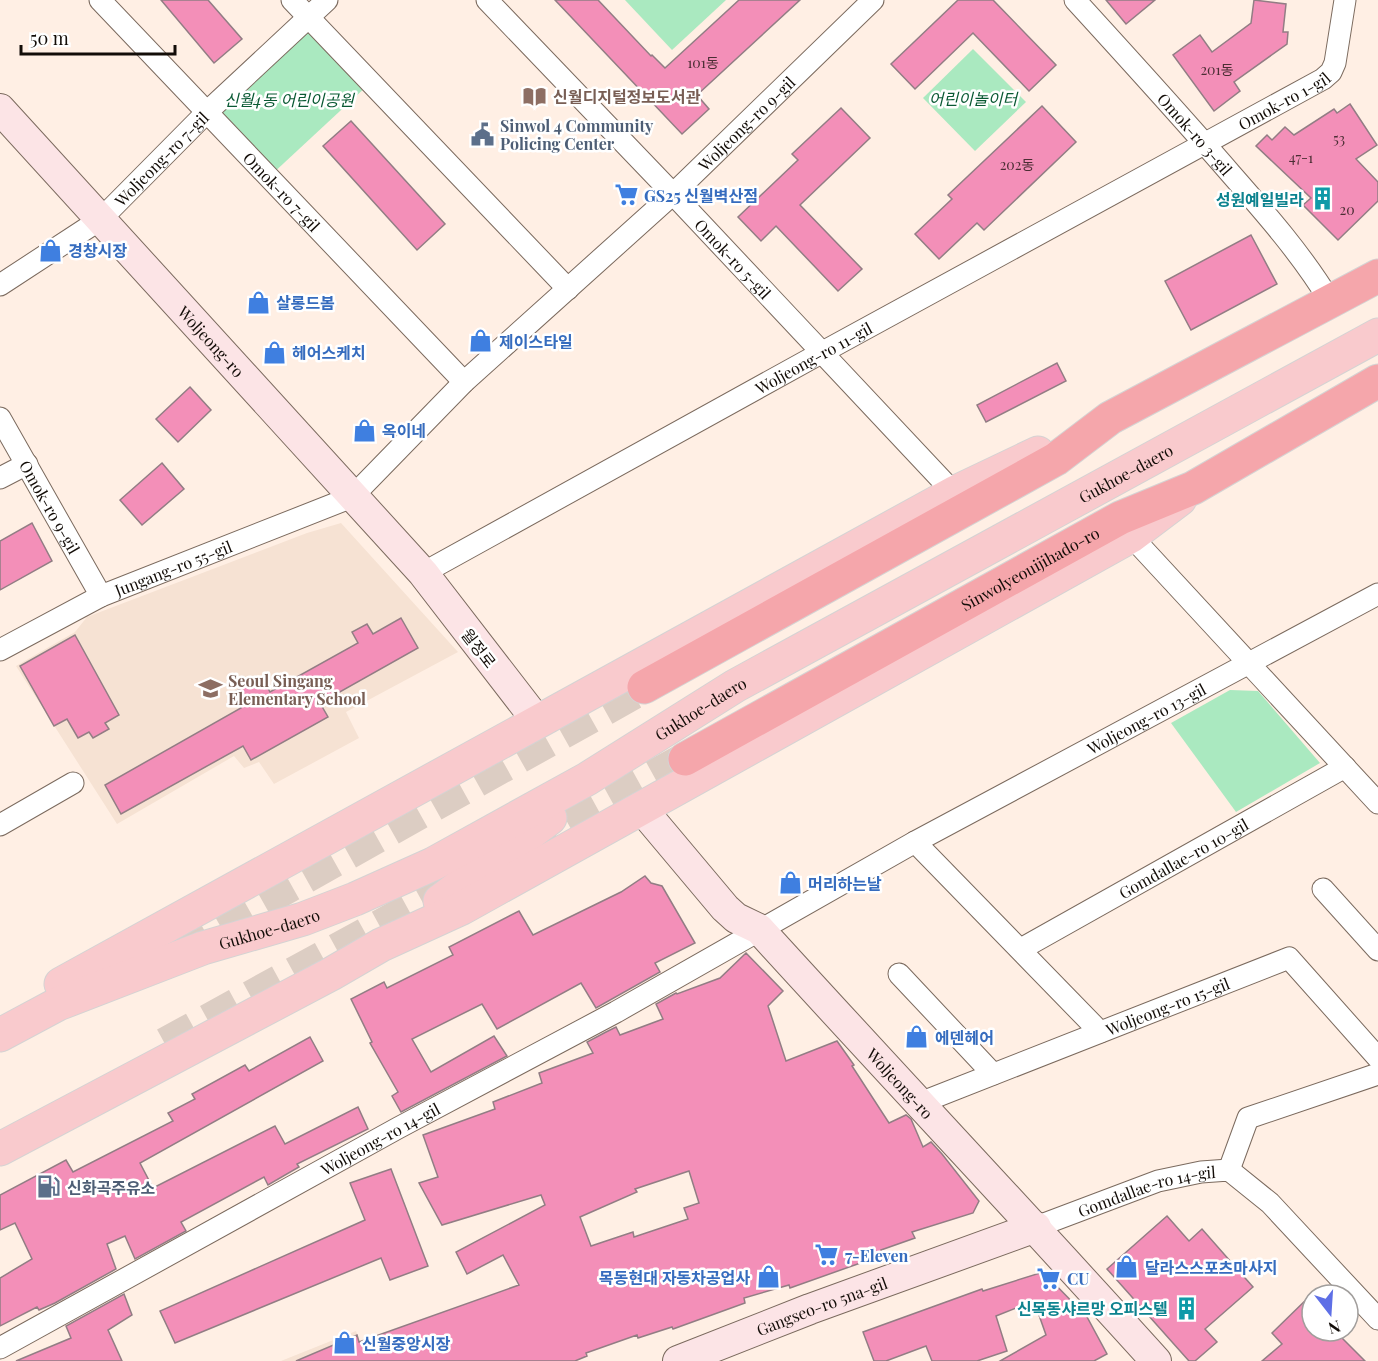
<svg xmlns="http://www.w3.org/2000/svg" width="1378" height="1361" font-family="'Playfair Display','Noto Sans KR',serif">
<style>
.built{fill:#f6e2d3}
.green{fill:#aae9c0}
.building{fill:#f38fb8;stroke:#927d84;stroke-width:1.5;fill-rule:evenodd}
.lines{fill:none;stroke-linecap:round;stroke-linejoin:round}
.highway-tunnel{stroke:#dccdc3;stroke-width:33;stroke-dasharray:33 16;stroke-linecap:butt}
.street-casing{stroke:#7b6a5e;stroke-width:23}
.secondary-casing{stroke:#7b6a5e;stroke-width:32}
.primary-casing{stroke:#d5d3d3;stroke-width:35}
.highway-casing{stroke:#d5d3d3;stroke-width:35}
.street{stroke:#fff;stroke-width:21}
.secondary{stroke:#fce4e6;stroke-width:30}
.primary{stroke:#f9cacd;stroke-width:33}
.highway{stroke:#f5a6ab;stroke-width:33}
.labels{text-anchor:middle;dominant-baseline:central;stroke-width:5;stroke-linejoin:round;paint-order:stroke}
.number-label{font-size:14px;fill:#4b2e34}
.education-label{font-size:16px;font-weight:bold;fill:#785e54;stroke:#fff;text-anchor:start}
.street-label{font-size:16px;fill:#130d08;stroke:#fff}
.park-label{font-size:16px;font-style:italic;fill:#095933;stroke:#fff}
.service-label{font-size:16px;font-weight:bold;fill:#4e5e75;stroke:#fff;text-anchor:start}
.shop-label{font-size:16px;font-weight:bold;fill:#366cbe;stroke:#fff;text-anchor:start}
.culture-label{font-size:16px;font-weight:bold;fill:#0d838f;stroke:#fff;text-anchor:end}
</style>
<rect width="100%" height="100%" fill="#ffefe4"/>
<g class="built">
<path d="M341,523L458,652L346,712L359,738L274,784L259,762L244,768L234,756L117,824L16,666L75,632L87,617L307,533Z"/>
<path d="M356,1331L368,1361H281Z"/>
</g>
<g class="green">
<path d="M625,0H726L672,50Z"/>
<path d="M309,21L368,85L270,176L210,112Z"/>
<path d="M973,49L1026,102L975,151L923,98Z"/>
<path d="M1230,690L1258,691L1320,763L1236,812L1171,723Z"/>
</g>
<g class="building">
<path d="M161,0H208L242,39L214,63Z"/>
<path d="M555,0H598L651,56L652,55L665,68L739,0H800L697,95L709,109L682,134Z"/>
<path d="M958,0H993L1056,65L1029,91L973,33L915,89L891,64Z"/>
<path d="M1106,0H1155L1126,24Z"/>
<path d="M1254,0L1286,4L1283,32H1288L1287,44L1234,82L1240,91L1214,111L1173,55L1200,35L1212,52L1251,23Z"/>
<path d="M1350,104L1377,145L1356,159L1378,182V201L1338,240L1303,205L1311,198L1256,146L1267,135L1272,140L1285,127L1294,135L1334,109L1337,113Z"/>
<path d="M1042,106L1076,142L984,230L977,223L939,259L915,234L952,199L948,195Z"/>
<path d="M841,108L870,138L800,205L862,269L838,291L776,226L761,241L738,217L798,160L792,154Z"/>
<path d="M351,121L445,224L417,250L323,146Z"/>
<path d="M1251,235L1277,284L1191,330L1165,281Z"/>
<path d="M1057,363L1066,381L986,422L977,405Z"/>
<path d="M190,387L211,410L178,442L156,419Z"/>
<path d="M162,463L184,489L142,525L120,500Z"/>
<path d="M32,523L52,561L0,590V541Z"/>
<path d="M401,618L418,648L320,703L328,717L251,760L243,746L121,814L105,785L241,708L233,693L262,677L270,692L358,643L352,632L367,624L373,634Z"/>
<path d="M75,635L119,715L105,723L109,729L93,738L89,732L78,738L67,719L54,726L20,666Z"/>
<path d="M645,876L651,883L662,886L695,943L655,963L660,972L596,1008L581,983L497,1029L482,1004L412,1039L431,1072L494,1036L507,1056L401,1112L392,1096L398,1092L370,1043L372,1042L351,999L384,982L387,988L453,955L449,947L519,911L533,935L621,892Z"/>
<path d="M746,953L783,991L768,1006L786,1061L837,1041L854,1065L852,1066L889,1123L906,1115L911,1119L923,1147L931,1142L942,1154L979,1201L973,1213L912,1232L915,1238L881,1250L883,1255L790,1288L789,1285L744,1298L745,1303L673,1329L672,1327L638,1338L637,1335L586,1353L587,1356L575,1361H296L357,1335L359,1342L519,1285L503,1255L467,1274L456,1252L545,1205L541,1195L442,1225L419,1183L438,1177L423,1135L495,1109L493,1102L542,1083L539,1073L593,1053L587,1042L606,1032L616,1027L620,1035L663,1019L656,1004L676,993L677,994L720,978ZM689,1171L699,1203L684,1208L688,1219L634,1237L633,1232L591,1246L580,1217L637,1192L635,1189Z"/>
<path d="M310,1037L323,1061L140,1163L153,1188L275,1126L285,1144L358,1107L368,1129L297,1164L299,1167L268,1185L264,1177L181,1222L186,1231L135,1259L125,1236L107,1244L116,1269L55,1303L39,1310L37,1307L0,1326V1278L32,1259L15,1223L0,1230V1195L66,1160L73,1172L173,1121L168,1113L195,1099L192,1094L245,1065L249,1071Z"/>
<path d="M391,1169L428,1266L390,1280L381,1258L175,1343L160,1311L365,1220L350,1183Z"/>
<path d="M1167,1216L1189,1241L1202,1229L1253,1287L1205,1329L1217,1342L1195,1361H1189L1107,1269Z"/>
<path d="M1043,1272L1087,1317L1107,1354L1094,1361H1000L1046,1335L1034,1301L996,1316L1007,1351L977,1361H932L926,1346L886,1361H874L863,1332L982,1289L983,1291Z"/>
<path d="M124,1294L132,1315L108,1330L122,1361H16L71,1338L66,1326Z"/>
<path d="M1312,1294V1331H1335L1365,1361H1262L1282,1344L1272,1333Z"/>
</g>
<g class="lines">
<g class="highway-tunnel">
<path d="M525,847L685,759"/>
<path d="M177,949L644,687"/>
<path d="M165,1044L464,880"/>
</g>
<defs>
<g id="street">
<path id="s1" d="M100,0L464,382"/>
<path d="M292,0L568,289"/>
<path id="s2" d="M487,0L673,194L954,493"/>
<path id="s3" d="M1075,0C1128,58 1180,115 1231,174C1267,215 1302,255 1330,301"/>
<path id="s4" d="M0,285L101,219L207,112L327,0"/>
<path id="s5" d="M0,418L101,596"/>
<path d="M0,478L27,464"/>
<path d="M1131,536L1378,803"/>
<path id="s6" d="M423,573L821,353L1323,79L1331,72L1335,63L1345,0"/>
<path id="s7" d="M0,650L101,596L352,497L464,382L673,194L873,0"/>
<path d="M0,825L73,783"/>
<path d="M915,842L1100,1032"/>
<path d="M1323,889L1378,950"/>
<path id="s8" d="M1021,949L1345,767"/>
<path d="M899,974L993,1074"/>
<path id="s9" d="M920,1103L1289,958L1378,1058"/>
<path d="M1229,1170L1248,1118L1378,1074"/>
<path id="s10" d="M1036,1227L1158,1181L1201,1172L1229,1170L1270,1203L1378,1319"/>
<path id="s11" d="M0,1348L398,1128L616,1012L915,842L1378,594"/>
</g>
<g id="secondary">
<path id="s12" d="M0,109L423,573L538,722"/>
<path id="s13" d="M641,808L725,908L736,918L759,929C891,1074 1025,1216 1156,1361"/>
<path id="s14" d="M678,1361L810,1309L1036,1227"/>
</g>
<g id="primary">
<path d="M440,901L550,818"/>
<path d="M61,984L954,493L1038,453"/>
<path id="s15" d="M0,1035L58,1004L203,948L303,919L355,899L433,864L587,779L735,686L1378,335"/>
<path d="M0,1149L331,974L381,945L462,908L1131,536L1180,499"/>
</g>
<g id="highway">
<path d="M644,687L1056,459L1110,418L1378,276"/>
<path id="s16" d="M685,759L1120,518L1193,488L1378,381"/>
</g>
</defs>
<use href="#street" class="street-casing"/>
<use href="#secondary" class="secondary-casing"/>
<use href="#primary" class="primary-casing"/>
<use href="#highway" class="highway-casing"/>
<use href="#street" class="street"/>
<use href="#secondary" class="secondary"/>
<use href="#primary" class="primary"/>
<use href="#highway" class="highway"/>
</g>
<defs>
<symbol id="library-bare" viewBox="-9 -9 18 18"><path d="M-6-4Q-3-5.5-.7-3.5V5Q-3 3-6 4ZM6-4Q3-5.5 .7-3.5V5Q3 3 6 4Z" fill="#8d6e63" stroke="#fff" stroke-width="2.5" paint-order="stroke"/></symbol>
<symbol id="civic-bare" viewBox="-9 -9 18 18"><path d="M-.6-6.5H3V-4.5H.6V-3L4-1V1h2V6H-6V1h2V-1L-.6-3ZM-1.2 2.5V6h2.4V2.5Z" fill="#5c6f8a" stroke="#fff" stroke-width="2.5" paint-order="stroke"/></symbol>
<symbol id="supermarket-bare" viewBox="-9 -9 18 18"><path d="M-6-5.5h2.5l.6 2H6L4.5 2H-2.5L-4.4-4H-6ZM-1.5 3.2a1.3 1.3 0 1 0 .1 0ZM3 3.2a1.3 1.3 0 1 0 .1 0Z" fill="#3f7fe0" stroke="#fff" stroke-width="2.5" paint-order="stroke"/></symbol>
<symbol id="building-bare" viewBox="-9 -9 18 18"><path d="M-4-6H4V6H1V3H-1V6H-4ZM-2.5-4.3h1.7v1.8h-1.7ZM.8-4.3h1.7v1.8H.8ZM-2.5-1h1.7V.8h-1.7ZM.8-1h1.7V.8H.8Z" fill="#0f9aa8" stroke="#fff" stroke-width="2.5" paint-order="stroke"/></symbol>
<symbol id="shop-bare" viewBox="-9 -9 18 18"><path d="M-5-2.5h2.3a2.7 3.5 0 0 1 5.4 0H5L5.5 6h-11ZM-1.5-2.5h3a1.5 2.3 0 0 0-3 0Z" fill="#3f7fe0" stroke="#fff" stroke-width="2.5" paint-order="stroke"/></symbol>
<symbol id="school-bare" viewBox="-9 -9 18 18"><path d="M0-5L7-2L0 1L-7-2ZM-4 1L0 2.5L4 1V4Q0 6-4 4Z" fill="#8d6e63" stroke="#fff" stroke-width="2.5" paint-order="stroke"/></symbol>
<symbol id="fuel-bare" viewBox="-9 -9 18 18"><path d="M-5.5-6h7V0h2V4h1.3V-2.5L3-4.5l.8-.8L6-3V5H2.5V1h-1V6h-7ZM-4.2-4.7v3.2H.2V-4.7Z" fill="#5c6f8a" stroke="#fff" stroke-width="2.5" paint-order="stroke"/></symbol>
</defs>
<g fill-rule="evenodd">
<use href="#library-bare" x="518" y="80" width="33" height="33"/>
<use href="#civic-bare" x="466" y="118" width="33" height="33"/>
<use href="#supermarket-bare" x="610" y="178" width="33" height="33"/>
<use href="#building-bare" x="1306" y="182" width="33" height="33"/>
<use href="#shop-bare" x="34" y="234" width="33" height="33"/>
<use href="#shop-bare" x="242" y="286" width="33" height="33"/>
<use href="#shop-bare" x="464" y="324" width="33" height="33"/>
<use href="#shop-bare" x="258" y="336" width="33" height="33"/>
<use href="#shop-bare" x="348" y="414" width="33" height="33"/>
<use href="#school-bare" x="194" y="672" width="33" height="33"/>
<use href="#shop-bare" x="774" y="866" width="33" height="33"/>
<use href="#shop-bare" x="900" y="1020" width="33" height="33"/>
<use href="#fuel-bare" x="32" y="1170" width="33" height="33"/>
<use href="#supermarket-bare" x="810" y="1238" width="33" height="33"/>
<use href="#shop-bare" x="1110" y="1250" width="33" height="33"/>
<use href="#shop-bare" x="752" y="1260" width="33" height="33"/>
<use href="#supermarket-bare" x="1032" y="1262" width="33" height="33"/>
<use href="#building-bare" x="1170" y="1292" width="33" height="33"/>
<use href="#shop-bare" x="328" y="1326" width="33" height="33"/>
</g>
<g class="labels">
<g class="number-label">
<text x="703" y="62">101동</text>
<text x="1217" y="69">201동</text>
<text x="1339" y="138">53</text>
<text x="1301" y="157">47-1</text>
<text x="1017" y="164">202동</text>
<text x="1347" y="209">20</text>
</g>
<g class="education-label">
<text x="553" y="96">신월디지털정보도서관</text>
<text x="228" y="680">Seoul Singang<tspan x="228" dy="18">Elementary School</tspan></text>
</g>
<g class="street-label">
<text stroke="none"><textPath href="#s6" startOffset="982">Omok-ro 1-gil</textPath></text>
<text stroke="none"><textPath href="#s7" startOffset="928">Woljeong-ro 9-gil</textPath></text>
<text stroke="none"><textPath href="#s3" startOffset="180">Omok-ro 3-gil</textPath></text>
<text stroke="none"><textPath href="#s4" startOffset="206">Woljeong-ro 7-gil</textPath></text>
<text stroke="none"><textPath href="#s1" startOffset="264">Omok-ro 7-gil</textPath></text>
<text stroke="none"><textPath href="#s2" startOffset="357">Omok-ro 5-gil</textPath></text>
<text stroke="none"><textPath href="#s12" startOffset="314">Woljeong-ro</textPath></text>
<text stroke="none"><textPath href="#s6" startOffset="446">Woljeong-ro 11-gil</textPath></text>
<text stroke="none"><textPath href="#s15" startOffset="1262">Gukhoe-daero</textPath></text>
<text stroke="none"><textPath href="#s5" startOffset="102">Omok-ro 9-gil</textPath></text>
<text stroke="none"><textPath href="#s7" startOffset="192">Jungang-ro 55-gil</textPath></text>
<text stroke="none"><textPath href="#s16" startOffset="394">Sinwolyeouijihado-ro</textPath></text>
<text transform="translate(479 648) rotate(52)">월정로</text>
<text stroke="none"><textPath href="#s15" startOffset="776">Gukhoe-daero</textPath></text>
<text stroke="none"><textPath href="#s11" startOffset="1308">Woljeong-ro 13-gil</textPath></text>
<text stroke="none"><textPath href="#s8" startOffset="186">Gomdallae-ro 10-gil</textPath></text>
<text stroke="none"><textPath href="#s15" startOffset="290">Gukhoe-daero</textPath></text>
<text stroke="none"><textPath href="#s9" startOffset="266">Woljeong-ro 15-gil</textPath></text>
<text stroke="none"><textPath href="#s13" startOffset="380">Woljeong-ro</textPath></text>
<text stroke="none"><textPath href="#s11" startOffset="434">Woljeong-ro 14-gil</textPath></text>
<text stroke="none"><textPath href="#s10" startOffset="117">Gomdallae-ro 14-gil</textPath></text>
<text stroke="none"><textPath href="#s14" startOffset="154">Gangseo-ro 5na-gil</textPath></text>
</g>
<g class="park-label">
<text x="973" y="98">어린이놀이터</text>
<text x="289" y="99">신월4동 어린이공원</text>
</g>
<g class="service-label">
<text x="500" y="125">Sinwol 4 Community<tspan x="500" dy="18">Policing Center</tspan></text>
<text x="67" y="1187">신화곡주유소</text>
</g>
<g class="shop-label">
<text x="644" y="195">GS25 신월벽산점</text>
<text x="68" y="250">경창시장</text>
<text x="276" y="302">살롱드봄</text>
<text x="499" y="341">제이스타일</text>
<text x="292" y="352">헤어스케치</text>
<text x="382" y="430">옥이네</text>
<text x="808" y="883">머리하는날</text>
<text x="935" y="1037">에덴헤어</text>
<text x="845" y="1255">7-Eleven</text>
<text x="1145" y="1267">달라스스포츠마사지</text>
<text x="750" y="1277" text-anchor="end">목동현대 자동차공업사</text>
<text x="1067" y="1278">CU</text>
<text x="362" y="1343">신월중앙시장</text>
</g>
<g class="culture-label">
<text x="1304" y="199">성원예일빌라</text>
<text x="1168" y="1308">신목동샤르망 오피스텔</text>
</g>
</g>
<g transform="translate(1330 1313) rotate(163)"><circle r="28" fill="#ffffff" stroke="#a19e9c" stroke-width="1.5"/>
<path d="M0-4.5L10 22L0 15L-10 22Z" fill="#5e6fe6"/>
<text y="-9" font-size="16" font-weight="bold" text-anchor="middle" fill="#130d08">N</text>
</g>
<path d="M21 45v9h154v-9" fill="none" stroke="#130d08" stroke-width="3"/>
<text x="30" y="45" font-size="18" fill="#130d08" stroke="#ffffff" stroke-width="4.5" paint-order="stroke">50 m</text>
</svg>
